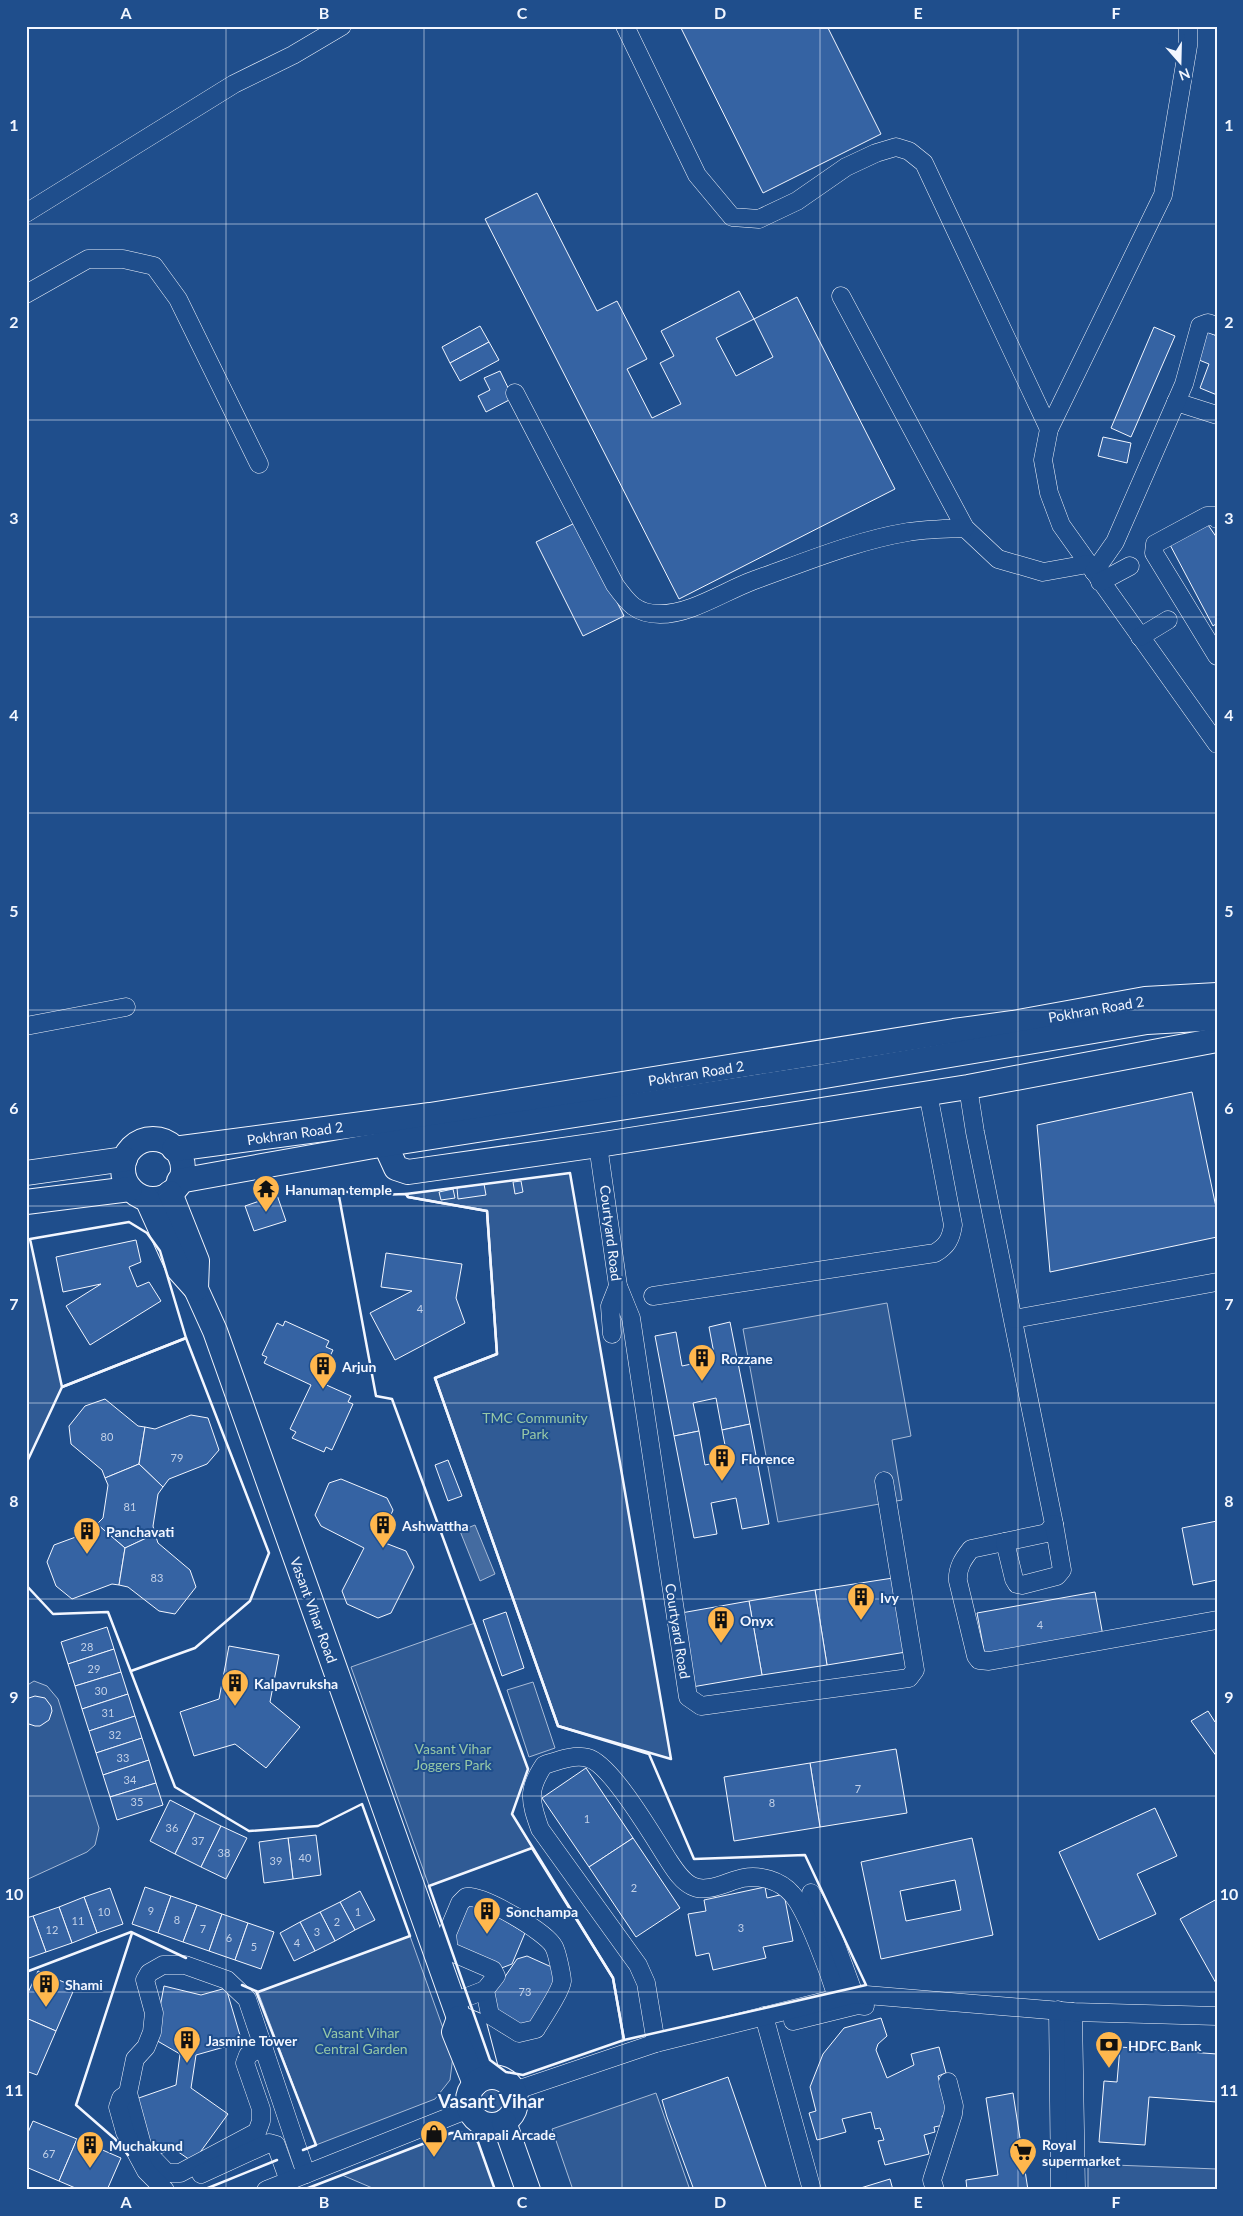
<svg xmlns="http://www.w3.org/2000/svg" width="1243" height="2216" font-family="Lato,sans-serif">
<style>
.built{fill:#305b95;stroke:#a8bbd7}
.water{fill:#446ba0;stroke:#a8bbd7}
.building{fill:#3563a3;stroke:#f2f6ff;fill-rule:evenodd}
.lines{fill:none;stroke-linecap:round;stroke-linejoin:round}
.street-casing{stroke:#f2f6ff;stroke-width:19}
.secondary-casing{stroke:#f2f6ff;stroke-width:26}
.street{stroke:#1f4e8c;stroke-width:18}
.secondary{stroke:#1f4e8c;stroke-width:24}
.wall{stroke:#f2f6ff;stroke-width:2.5}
.grid{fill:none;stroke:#f2f6ff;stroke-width:1;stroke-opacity:0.55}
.labels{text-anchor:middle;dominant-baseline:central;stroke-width:4;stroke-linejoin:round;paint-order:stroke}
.number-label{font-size:11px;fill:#c3d1e8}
.street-label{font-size:14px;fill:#f2f6ff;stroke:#1f4e8c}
.poi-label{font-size:14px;font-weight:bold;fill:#f2f6ff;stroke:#1f4e8c;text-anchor:start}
.park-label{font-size:14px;fill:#97c8a6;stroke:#1f4e8c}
.district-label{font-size:19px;font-weight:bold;fill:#f2f6ff;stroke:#1f4e8c}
.neatline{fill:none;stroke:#f2f6ff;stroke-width:2}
.grid-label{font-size:16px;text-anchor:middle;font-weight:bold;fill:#f2f6ff}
</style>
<rect width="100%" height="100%" fill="#1f4e8c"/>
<g class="built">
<path d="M570,1173L671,1759L558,1726L435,1378L497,1354L487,1211L408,1197L406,1194Z"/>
<path d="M30,1239L62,1387L26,1464V1240Z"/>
<path d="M887,1303L911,1436L892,1440L902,1500L778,1522L743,1329Z"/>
<path d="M475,1623L528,1769L512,1814L532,1848L429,1886L351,1667Z"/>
<path d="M34,1681L47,1686L58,1699L99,1828L95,1845L87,1852L26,1880V1686Z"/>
<path d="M533,1682L555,1748L529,1757L507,1690Z"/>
<path d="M410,1936L453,2056L450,2080L435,2099L316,2145L258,1992Z"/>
<circle cx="491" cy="2100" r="13"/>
<path d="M656,2093L690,2190H573L552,2129Z"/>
<path d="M451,2133H467L478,2142L495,2190H377L342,2175Z"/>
<path d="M1088,2164L1217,2169V2190H1088Z"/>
</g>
<path class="water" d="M475,1525L495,1574L480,1581L460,1531Z"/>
<g class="building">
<path d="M680,26H827L881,134L763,193Z"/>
<path d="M537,193L597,311L617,301L647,359L627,369L652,418L681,404L660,363L674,356L661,331L739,291L754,319L797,297L895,489L679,599L485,219ZM754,319L773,357L736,376L716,338Z"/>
<path d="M480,326L489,342L450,363L442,347Z"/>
<path d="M1154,327L1175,336L1131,437L1111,428Z"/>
<path d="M1205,331L1217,336V395L1200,388L1209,364L1194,358Z"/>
<path d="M489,342L499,360L460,381L450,363Z"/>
<path d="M500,371L513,398L486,412L478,396L490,390L484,378Z"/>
<path d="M1103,437L1131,443L1127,463L1098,456Z"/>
<path d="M577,522L624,616L583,636L536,542Z"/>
<path d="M1206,522L1217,538V623L1213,626L1168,541Z"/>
<path d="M1192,1092L1217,1212V1237L1050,1272L1037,1125Z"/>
<path d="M521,1181L523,1192L515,1194L513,1182Z"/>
<path d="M484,1184L486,1195L458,1199L457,1188Z"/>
<path d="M453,1189L455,1198L441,1200L439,1192Z"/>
<path d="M277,1195L286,1221L254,1231L245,1206Z"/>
<path d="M136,1240L141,1262L129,1267L137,1287L149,1282L161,1301L90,1345L66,1306L101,1284L63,1292L56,1257Z"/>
<path d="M386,1253L462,1264L456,1298L465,1323L395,1360L370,1313L412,1291L381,1287Z"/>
<path d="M285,1321L329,1341L326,1347L333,1350L320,1377L322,1383L351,1396L348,1402L353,1404L332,1450L326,1447L324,1452L292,1438L296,1432L290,1429L311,1385L264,1363L267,1357L262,1355L277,1323L283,1326Z"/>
<path d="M730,1322L750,1424L722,1430L716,1398L693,1403L699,1431L674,1436L655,1336L676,1332L682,1366L715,1359L709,1327Z"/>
<path d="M105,1399L138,1426L145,1427L139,1464L105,1478L102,1470L71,1444L69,1426L85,1406Z"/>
<path d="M191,1415L208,1418L219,1450L207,1464L169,1479L163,1487L139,1464L145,1427L155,1429Z"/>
<path d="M750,1424L769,1524L742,1529L736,1498L711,1503L717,1534L694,1538L674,1436L699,1431L705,1465L728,1460L722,1430Z"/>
<path d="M448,1460L462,1496L448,1501L435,1465Z"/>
<path d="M139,1464L163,1487L158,1494L153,1526L155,1534L125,1548L97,1524L103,1518L108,1485L105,1478Z"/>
<path d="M341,1479L387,1498L393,1510L380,1541L406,1551L414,1567L391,1613L378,1618L347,1604L342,1591L364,1548L321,1526L315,1515L329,1483Z"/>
<path d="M1217,1521V1580L1193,1585L1182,1528Z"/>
<path d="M97,1524L125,1548L119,1585L112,1584L72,1599L56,1586L47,1562L54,1545L92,1531Z"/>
<path d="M155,1534L158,1543L190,1570L196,1587L175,1614L159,1611L128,1587L119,1585L125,1548Z"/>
<path d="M893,1578L906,1652L827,1665L815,1590Z"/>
<path d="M815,1590L827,1665L762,1675L749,1601Z"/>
<path d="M1095,1592L1103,1636L985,1656L977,1613Z"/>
<path d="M749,1601L762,1675L692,1687L681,1613Z"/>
<path d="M506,1612L524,1668L502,1676L483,1620Z"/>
<path d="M107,1627L114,1649L68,1664L61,1642Z"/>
<path d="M229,1646L279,1655L270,1702L300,1727L266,1768L235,1744L194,1756L180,1712L219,1699Z"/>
<path d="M114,1649L121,1672L75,1686L68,1664Z"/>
<path d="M121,1672L128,1694L82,1709L75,1686Z"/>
<path d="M128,1694L135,1716L89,1731L82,1709Z"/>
<path d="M35,1696L45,1698L51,1706L52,1711L49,1720L40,1726H35L26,1723V1699Z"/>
<path d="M1208,1711L1215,1722L1217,1721V1757L1191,1721Z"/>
<path d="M135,1716L142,1738L96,1753L89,1731Z"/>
<path d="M142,1738L149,1760L103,1775L96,1753Z"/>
<path d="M896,1749L907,1813L820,1827L810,1763Z"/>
<path d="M149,1760L156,1783L110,1797L103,1775Z"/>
<path d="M810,1763L820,1827L734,1841L724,1777Z"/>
<path d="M586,1768L633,1838L589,1867L542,1798Z"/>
<path d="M156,1783L163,1805L117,1820L110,1797Z"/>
<path d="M170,1800L195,1813L175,1854L150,1841Z"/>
<path d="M1155,1808L1177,1856L1137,1874L1156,1914L1099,1940L1059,1852Z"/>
<path d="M195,1813L221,1826L201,1867L175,1854Z"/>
<path d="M221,1826L247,1838L226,1879L201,1867Z"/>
<path d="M316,1835L321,1875L293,1879L288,1838Z"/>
<path d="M288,1838L293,1879L264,1883L259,1842Z"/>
<path d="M633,1838L680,1908L636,1937L589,1867Z"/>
<path d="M972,1838L993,1935L881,1959L861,1862ZM955,1880L961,1910L906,1921L900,1891Z"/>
<path d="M145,1887L171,1896L158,1933L132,1924Z"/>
<path d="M765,1887L767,1898L784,1894L793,1941L763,1947L766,1958L713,1970L709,1953L696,1956L688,1914L706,1911L704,1900Z"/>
<path d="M110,1888L123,1924L97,1933L84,1897Z"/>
<path d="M360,1891L375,1920L355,1930L340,1902Z"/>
<path d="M171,1896L197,1905L183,1942L158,1933Z"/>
<path d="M84,1897L97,1933L72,1943L59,1907Z"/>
<path d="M1217,1899V1985L1180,1919Z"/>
<path d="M340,1902L355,1930L335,1941L320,1912Z"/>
<path d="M474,1902L525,1933L512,1964L499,1969L453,1949L448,1938L462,1906Z"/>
<path d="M197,1905L222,1914L209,1951L183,1942Z"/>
<path d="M59,1907L72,1943L46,1952L33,1916Z"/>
<path d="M320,1912L335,1941L315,1951L300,1922Z"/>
<path d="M222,1914L248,1923L235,1960L209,1951Z"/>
<path d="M33,1916L46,1952L26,1959V1918Z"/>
<path d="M300,1922L315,1951L294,1961L280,1933Z"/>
<path d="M248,1923L274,1932L261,1969L235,1960Z"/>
<path d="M527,1956L556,1969L559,1981L535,2025L523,2029L492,2013L489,2000L517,1959Z"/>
<path d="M38,1971L75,1987L56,2031L26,2018V1997Z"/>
<path d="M164,1986L201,1995L226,1988L242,2042L196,2055L191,2088L228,2114L193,2162L174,2149L153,2156L133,2100L176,2085L180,2054L154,2039Z"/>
<path d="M26,2018L56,2031L37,2075L26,2071Z"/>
<path d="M881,2018L887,2036L878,2044L876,2050L887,2078L914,2065L911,2054L939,2047L946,2073L938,2076L948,2115L942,2116L944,2125L934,2127L935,2132L924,2135L929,2154L885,2165L878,2141L884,2140L880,2128L875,2129L871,2112L842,2119L846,2132L817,2140L809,2113L816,2111L810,2087L823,2054L844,2028Z"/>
<path d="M1120,2047L1217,2054V2102L1149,2097L1145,2145L1099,2142L1104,2081L1117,2082Z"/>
<path d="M728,2077L767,2190H694L667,2117L662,2100Z"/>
<path d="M1013,2093L1028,2190H967L966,2180L998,2175L986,2098Z"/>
<path d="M33,2121L77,2139L59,2181L26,2167V2137Z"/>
<path d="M77,2139L121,2158L107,2190H80L59,2181Z"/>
<path d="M890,2179L893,2190H854Z"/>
</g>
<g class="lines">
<defs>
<g id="street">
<path d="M625,26L697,175L732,217L759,219L797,201L846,167L876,153L896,147L909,151L924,163L1049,429"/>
<path d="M1188,26V46L1163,195L1049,429L1043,460L1049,493L1061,525L1217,744"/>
<path d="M26,213L234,84L293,55L342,26"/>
<path d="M26,294L88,259H123L154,266L178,299L259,464"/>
<path d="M841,296L965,528L998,559L1043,572L1088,564"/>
<path d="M515,393L615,585C628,603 636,614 660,614C691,614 723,592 752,581C803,563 854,541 908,532C926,529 946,529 965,528"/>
<path d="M1176,402L1217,415"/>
<path d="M1217,519L1215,516H1207L1155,544L1154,553L1217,656"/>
<path d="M1094,572L1115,542L1184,384L1200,326L1208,323L1217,326"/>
<path d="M1100,582L1130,566"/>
<path d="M1140,637L1168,620"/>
<path d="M26,1026L126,1007"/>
<path d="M968,1087L975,1132L1054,1524L1047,1533L971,1549C963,1559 957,1568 958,1581L976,1656L979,1660L989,1661L1217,1620"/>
<path d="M598,1145L618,1286L631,1318L688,1697L701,1706L909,1678L915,1670L884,1481"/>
<path d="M653,1296L935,1253C947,1246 951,1239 953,1225L928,1093"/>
<path d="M1014,1319L1217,1282"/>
<path d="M612,1334L610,1306L618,1286"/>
<path d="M1005,1542L1014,1579L1017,1584L1022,1585L1057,1576L1062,1570L1054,1524"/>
<path d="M811,1893L829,1926L854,1994"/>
<path d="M466,1897C481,1894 547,1932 554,1947C557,1952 562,1976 562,1981C561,1991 542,2019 536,2029L519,2033L490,2015L485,1990L496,1976L493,1970L449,1951L447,1934L460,1903Z"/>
<path d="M454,2002L485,1990"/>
<path d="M1058,2010L1060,2190"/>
<path d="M1073,2012L1076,2190"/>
<path d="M764,2016L812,2190"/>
<path d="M793,2021L858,2005L865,2006"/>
<path d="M656,2043L646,1983L638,1965L540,1829C530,1801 527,1790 544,1765C557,1761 574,1754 588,1758C611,1764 653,1836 667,1858C673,1867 681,1881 692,1886C707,1894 728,1881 743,1878C760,1875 780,1880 792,1894C807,1910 830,1975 837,1997"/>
<path d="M514,2091L656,2043L854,1994L1073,2012L1217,2016"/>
<path d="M128,2093L143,2148L167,2173H180L257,2132L261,2121V2109L245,2063L248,2055L262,2047"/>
<path d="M201,2174L269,2143L276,2145L289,2181"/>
<path d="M165,2190L146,2171L125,2132L118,2107L121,2098L128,2093L135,2059L146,2047L152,2032L154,2013L145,1980L149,1973L163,1965H185L227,1980L247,1999L306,2174"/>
<path d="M266,2190L469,2109"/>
<path d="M935,2190L932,2180L953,2114L954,2106L948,2082"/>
</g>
<g id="secondary">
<circle cx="153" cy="1169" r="30"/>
<path d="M385,1144L396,1168L408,1172L598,1145L968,1087L1217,1040"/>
<path d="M174,1149L430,1115L954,1031L1013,1023L1145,999L1217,995"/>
<path d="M26,1173L125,1159"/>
<path d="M179,1181L368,1147L819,1077L1147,1022L1217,1018"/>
<path d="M170,1193L197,1261L196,1289L215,1331L459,2018L474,2024L488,2077"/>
<path d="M147,1199L179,1270L196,1289"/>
<path d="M26,1202L130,1189"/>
<path d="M459,2018L454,2032L475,2084"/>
<circle cx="492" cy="2101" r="24"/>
<path d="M504,2122L528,2190"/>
</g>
</defs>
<use href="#street" class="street-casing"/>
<use href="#secondary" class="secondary-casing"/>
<use href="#street" class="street"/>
<use href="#secondary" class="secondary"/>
<g class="wall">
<path d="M570,1173L671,1759L558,1726L435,1378L497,1354L487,1211L408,1197L406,1194Z"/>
<path d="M338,1191L377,1195L406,1194L408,1197L487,1211L497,1354L435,1378L558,1726L649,1754L694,1859L805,1855L866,1985L624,2040L613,1978L512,1814L528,1769L392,1399L376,1396Z"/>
<path d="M129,1222L147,1233L160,1251L186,1338L62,1387L30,1239Z"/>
<path d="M26,1464L62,1387L186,1338L269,1553L250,1601L195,1648L131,1671"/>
<path d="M26,1585L53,1614L108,1612L175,1787L249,1831L318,1826L362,1804L410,1936L258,1992L242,1985"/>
<path d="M532,1848L613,1978L624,2040L523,2075L506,2072L490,2060L429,1886Z"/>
<path d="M26,1972L131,1932L186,1958"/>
<path d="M256,1991L316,2145L303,2150"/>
<path d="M128,2155L115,2139L76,2105L132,1933"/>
<path d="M203,2190L277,2160"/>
<path d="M303,2190L451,2133H467L478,2142L495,2190"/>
</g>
</g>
<path class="grid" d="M226,26V2190M424,26V2190M622,26V2190M820,26V2190M1018,26V2190M26,224H1217M26,420H1217M26,617H1217M26,813H1217M26,1010H1217M26,1206H1217M26,1403H1217M26,1599H1217M26,1796H1217M26,1992H1217"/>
<defs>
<symbol id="temple-pin" viewBox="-11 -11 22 30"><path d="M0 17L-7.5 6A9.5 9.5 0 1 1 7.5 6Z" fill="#ffb74d" stroke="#1f4e8c"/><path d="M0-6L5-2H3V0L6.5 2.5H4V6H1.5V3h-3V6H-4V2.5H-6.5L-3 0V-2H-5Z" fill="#111"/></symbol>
<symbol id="building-pin" viewBox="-11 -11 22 30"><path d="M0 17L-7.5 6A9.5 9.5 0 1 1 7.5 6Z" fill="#ffb74d" stroke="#1f4e8c"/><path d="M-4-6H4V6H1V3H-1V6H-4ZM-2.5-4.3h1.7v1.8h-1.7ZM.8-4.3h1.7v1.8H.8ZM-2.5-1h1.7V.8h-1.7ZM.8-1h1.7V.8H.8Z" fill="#111"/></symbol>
<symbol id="bank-pin" viewBox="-11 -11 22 30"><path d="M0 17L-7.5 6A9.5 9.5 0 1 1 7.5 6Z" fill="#ffb74d" stroke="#1f4e8c"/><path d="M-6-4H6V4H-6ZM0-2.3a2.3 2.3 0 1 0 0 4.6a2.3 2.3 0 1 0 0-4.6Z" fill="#111"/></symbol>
<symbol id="shop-pin" viewBox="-11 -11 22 30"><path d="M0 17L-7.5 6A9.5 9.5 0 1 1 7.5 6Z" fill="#ffb74d" stroke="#1f4e8c"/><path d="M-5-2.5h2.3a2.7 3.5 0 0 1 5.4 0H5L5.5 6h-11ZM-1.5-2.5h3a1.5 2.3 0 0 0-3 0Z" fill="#111"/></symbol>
<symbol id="supermarket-pin" viewBox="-11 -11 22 30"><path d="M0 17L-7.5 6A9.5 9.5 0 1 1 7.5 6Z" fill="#ffb74d" stroke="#1f4e8c"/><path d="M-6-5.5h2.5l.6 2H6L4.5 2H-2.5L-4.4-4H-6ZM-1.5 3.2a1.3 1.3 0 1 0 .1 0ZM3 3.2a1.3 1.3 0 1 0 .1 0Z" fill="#111"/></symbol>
</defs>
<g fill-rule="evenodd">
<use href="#temple-pin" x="250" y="1173" width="32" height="43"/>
<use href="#building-pin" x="686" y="1342" width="32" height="43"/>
<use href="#building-pin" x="307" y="1350" width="32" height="43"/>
<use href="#building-pin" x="706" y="1442" width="32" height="43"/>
<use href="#building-pin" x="367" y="1509" width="32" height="43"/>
<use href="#building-pin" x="71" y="1515" width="32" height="43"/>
<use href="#building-pin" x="845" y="1581" width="32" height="43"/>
<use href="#building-pin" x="705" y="1604" width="32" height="43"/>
<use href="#building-pin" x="219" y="1667" width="32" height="43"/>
<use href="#building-pin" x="471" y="1895" width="32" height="43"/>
<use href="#building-pin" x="30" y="1968" width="32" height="43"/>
<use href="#building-pin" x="171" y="2024" width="32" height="43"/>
<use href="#bank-pin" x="1093" y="2029" width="32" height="43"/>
<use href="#shop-pin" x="418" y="2118" width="32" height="43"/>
<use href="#building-pin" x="74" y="2129" width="32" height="43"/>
<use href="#supermarket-pin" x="1007" y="2136" width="32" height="43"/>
</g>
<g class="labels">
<g class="number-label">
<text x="420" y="1308">4</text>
<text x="107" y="1436">80</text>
<text x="177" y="1457">79</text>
<text x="130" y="1506">81</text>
<text x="157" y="1577">83</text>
<text x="1040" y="1624">4</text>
<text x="87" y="1646">28</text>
<text x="94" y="1668">29</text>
<text x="101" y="1690">30</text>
<text x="108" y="1712">31</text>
<text x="115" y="1734">32</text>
<text x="123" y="1757">33</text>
<text x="130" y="1779">34</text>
<text x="858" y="1788">7</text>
<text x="137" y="1801">35</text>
<text x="772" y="1802">8</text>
<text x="587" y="1818">1</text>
<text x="172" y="1827">36</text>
<text x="198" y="1840">37</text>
<text x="224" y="1852">38</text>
<text x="305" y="1857">40</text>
<text x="276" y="1860">39</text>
<text x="634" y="1887">2</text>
<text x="151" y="1910">9</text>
<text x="104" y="1911">10</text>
<text x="358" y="1911">1</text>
<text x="177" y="1919">8</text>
<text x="78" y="1920">11</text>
<text x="337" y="1921">2</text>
<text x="741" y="1927">3</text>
<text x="203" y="1928">7</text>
<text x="52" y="1929">12</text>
<text x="317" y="1931">3</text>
<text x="229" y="1937">6</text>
<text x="297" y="1942">4</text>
<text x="254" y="1946">5</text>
<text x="525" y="1991">73</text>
<text x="49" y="2153">67</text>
</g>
<g class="street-label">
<text transform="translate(1096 1009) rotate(-10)">Pokhran Road 2</text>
<text transform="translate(696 1073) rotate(-9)">Pokhran Road 2</text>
<text transform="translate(295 1133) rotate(-8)">Pokhran Road 2</text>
<text transform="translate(611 1233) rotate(83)">Courtyard Road</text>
<text transform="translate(314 1610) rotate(70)">Vasant Vihar Road</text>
<text transform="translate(678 1631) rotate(81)">Courtyard Road</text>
</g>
<g class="poi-label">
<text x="285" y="1189">Hanuman temple</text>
<text x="721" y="1358">Rozzane</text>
<text x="342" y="1366">Arjun</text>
<text x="741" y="1458">Florence</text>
<text x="402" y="1525">Ashwattha</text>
<text x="106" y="1531">Panchavati</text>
<text x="880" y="1597">Ivy</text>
<text x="740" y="1620">Onyx</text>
<text x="254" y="1683">Kalpavruksha</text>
<text x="506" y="1911">Sonchampa</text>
<text x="65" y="1984">Shami</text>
<text x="206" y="2040">Jasmine Tower</text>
<text x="1128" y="2045">HDFC Bank</text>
<text x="453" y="2134">Amrapali Arcade</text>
<text x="1042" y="2144">Royal<tspan x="1042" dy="16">supermarket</tspan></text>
<text x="109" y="2145">Muchakund</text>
</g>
<g class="park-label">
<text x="535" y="1417">TMC Community<tspan x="535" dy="16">Park</tspan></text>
<text x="453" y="1748">Vasant Vihar<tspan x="453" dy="16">Joggers Park</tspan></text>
<text x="361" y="2032">Vasant Vihar<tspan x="361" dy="16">Central Garden</tspan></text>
</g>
<g class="district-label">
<text x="491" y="2100">Vasant Vihar</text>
</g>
</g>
<rect width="1243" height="2216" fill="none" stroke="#1f4e8c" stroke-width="55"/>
<g transform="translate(1180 62) rotate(160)" stroke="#1f4e8c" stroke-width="4" paint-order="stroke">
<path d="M0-4L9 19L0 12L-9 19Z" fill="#f2f6ff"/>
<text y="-8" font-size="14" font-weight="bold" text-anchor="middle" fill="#f2f6ff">N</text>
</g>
<rect x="28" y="28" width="1188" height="2160" class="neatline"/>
<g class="grid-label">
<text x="126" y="19">A</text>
<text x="324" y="19">B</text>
<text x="522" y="19">C</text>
<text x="720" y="19">D</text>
<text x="918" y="19">E</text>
<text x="1116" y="19">F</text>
<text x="14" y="131">1</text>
<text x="1229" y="131">1</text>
<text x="14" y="328">2</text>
<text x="1229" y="328">2</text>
<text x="14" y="524">3</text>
<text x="1229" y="524">3</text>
<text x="14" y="721">4</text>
<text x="1229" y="721">4</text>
<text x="14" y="917">5</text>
<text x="1229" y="917">5</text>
<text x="14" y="1114">6</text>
<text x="1229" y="1114">6</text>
<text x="14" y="1310">7</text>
<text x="1229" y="1310">7</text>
<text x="14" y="1507">8</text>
<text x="1229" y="1507">8</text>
<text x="14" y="1703">9</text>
<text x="1229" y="1703">9</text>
<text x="14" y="1900">10</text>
<text x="1229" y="1900">10</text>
<text x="14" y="2096">11</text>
<text x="1229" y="2096">11</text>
<text x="126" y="2208">A</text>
<text x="324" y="2208">B</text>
<text x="522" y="2208">C</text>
<text x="720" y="2208">D</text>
<text x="918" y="2208">E</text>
<text x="1116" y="2208">F</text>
</g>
</svg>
